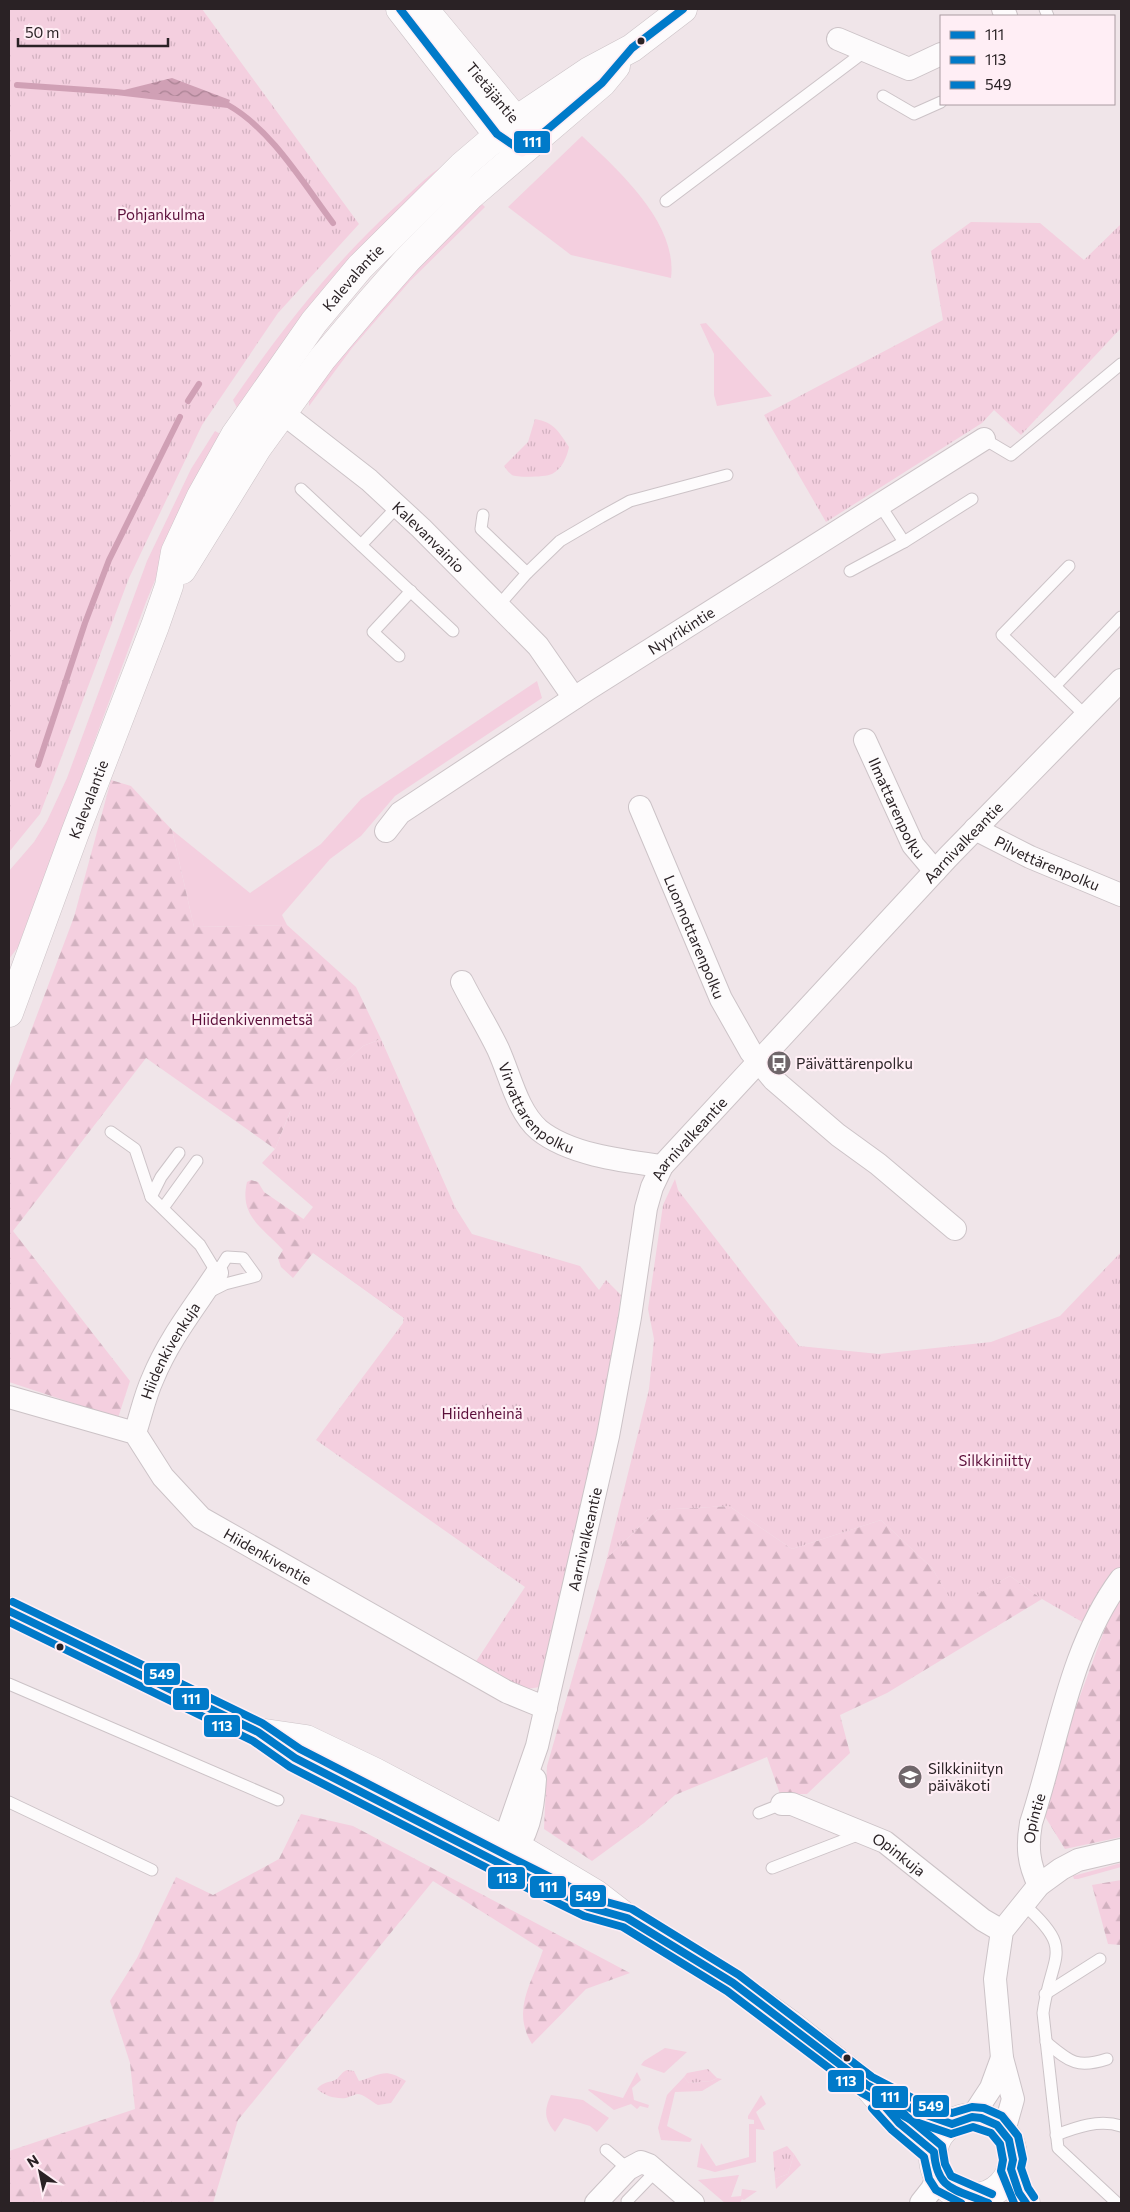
<svg xmlns="http://www.w3.org/2000/svg" width="1130" height="2212" font-family="Commissioner,sans-serif">
<style>
.green{fill:#f4cfdf}
.forest{fill:url(#forest-firs)}
.park{fill:url(#park-tufts)}
.water{fill:url(#water-waves)}
.lines{fill:none;stroke-linecap:round;stroke-linejoin:round}
.stream{stroke:#d0a0b5;stroke-width:6}
.lane-casing{stroke:#ccc3c7;stroke-width:13}
.street-casing{stroke:#ccc3c7;stroke-width:24}
.secondary-casing{stroke:#ccc3c7;stroke-width:29}
.lane{stroke:#fdfbfc;stroke-width:11}
.street{stroke:#fdfbfc;stroke-width:22}
.secondary{stroke:#fdfbfc;stroke-width:28}
.bus-1-casing{stroke:#ffeef5;stroke-width:11}
.bus-2-casing{stroke:#ffeef5;stroke-width:11}
.bus-3-casing{stroke:#ffeef5;stroke-width:11}
.bus-1{stroke:#007ac9;stroke-width:8}
.bus-2{stroke:#007ac9;stroke-width:8}
.bus-3{stroke:#007ac9;stroke-width:8}
.bus-dot{fill:#2a2225;stroke:#ffeef5;stroke-width:2}
.labels{text-anchor:middle;dominant-baseline:central;stroke-width:4.5;stroke-linejoin:round;paint-order:stroke}
.street-label{font-size:15px;fill:#2a2225;stroke:#ffeef5}
.park-label{font-size:15px;fill:#5c103b;stroke:#ffeef5}
.poi-label{font-size:15px;fill:#2a2225;stroke:#ffeef5;text-anchor:start}
.line-badge{stroke:#ffeef5;stroke-width:2}
.badge-label{font-size:14px;text-anchor:middle;font-weight:bold;fill:#fff}
</style>
<defs>
<pattern id="forest-firs" width="22" height="20" patternUnits="userSpaceOnUse" patternTransform="scale(1.25)"><rect width="22" height="20" fill="#f4cfdf"/><path d="M5 1l3.5 6h-7zM16 11l3.5 6h-7z" fill="#d1b1bf"/></pattern>
<pattern id="park-tufts" width="24" height="20" patternUnits="userSpaceOnUse" patternTransform="scale(1.25)"><rect width="24" height="20" fill="#f4cfdf"/><path d="M3 7l-1-3M5 7V3M7 7l1-3M15 17l-1-3M17 17v-4M19 17l1-3" fill="none" stroke="#d1b1bf"/></pattern>
<pattern id="water-waves" width="16" height="10" patternUnits="userSpaceOnUse" patternTransform="scale(1.25)"><rect width="16" height="10" fill="#d0a0b5"/><path d="M0 5q4-4 8 0t8 0" fill="none" stroke="#a98293"/></pattern>
</defs>
<rect width="100%" height="100%" fill="#f0e5e9"/>
<g class="green">
<path d="M582,136C618,170 678,223 671,278L571,255L508,207Z"/>
<path d="M444,165L233,419L237,408L233,400C282,329 331,266 395,207C411,193 426,176 444,165Z"/>
<path d="M477,199L485,207L410,281L352,348L309,406V389Z"/>
<path d="M706,323L772,396L717,406L714,395V354L700,324Z"/>
<path d="M215,431L226,437L170,544L146,602L18,947L9,959V871L34,842L47,821L67,778L147,561L191,469Z"/>
<path d="M537,681L542,698L395,796L361,836L330,859L282,915L287,925L194,927L172,830L250,893L321,844L361,799Z"/>
<path d="M1121,1863V1867L1078,1879H1074L1073,1876Z"/>
<path d="M665,2048L687,2052L664,2073L641,2065L644,2061Z"/>
<path d="M637,2072L641,2080L632,2088L634,2100L649,2105L648,2108L640,2106L637,2109L631,2104L614,2110L588,2090L589,2089L623,2098Z"/>
<path d="M684,2077L689,2083L711,2081L717,2078L722,2079L702,2091L675,2092L667,2126L692,2139L690,2142L661,2140L658,2128L667,2095Z"/>
<path d="M551,2095L583,2100L609,2118L597,2132L590,2126L564,2118L555,2132C544,2119 544,2110 551,2095Z"/>
<path d="M761,2095L766,2104L756,2112L765,2130L756,2129V2162L715,2172L697,2167L701,2143L716,2166L749,2157V2124H754V2120L748,2119V2116Z"/>
<path d="M794,2154L801,2165L776,2189L775,2179L788,2174Z"/>
<path d="M739,2175L731,2197L741,2196L742,2189L757,2191L744,2200L742,2199L740,2203H725L698,2180Z"/>
</g>
<g class="forest">
<path d="M111,780L131,786L172,830L194,927L287,925L356,987L381,1039L363,1046L290,1112L275,1149L146,1058L13,1231L130,1381L118,1418L9,1382V1089L74,917Z"/>
<path d="M251,1180L258,1182L264,1192L315,1227L429,1286L403,1322L404,1318L313,1253L293,1278L281,1267L278,1258L283,1250C262,1227 239,1216 247,1182Z"/>
<path d="M729,1506L792,1549L881,1520L932,1568L955,1606L1010,1576L1042,1599L887,1693L840,1715L850,1753L807,1794H780L767,1757L675,1795L644,1823L592,1861L544,1829L547,1766L607,1558L657,1510Z"/>
<path d="M1121,1593V1837L1065,1849L1044,1815L1066,1734L1115,1601Z"/>
<path d="M301,1814L353,1826L630,1973L586,1989L532,2044C511,2010 532,1983 543,1950L433,1881L238,2120L213,2203H9V2151L135,2109L130,2063L110,2001L137,1958L176,1877L213,1895L279,1859Z"/>
<path d="M1121,1880V1945L1108,1944L1092,1885Z"/>
</g>
<g class="park">
<path d="M9,9H202L359,224L278,313L202,425L129,578L40,814L9,852Z"/>
<path d="M971,222L1040,223L1084,260L1121,224V328L1021,435L994,410L982,423L826,522L764,415L943,320L931,251Z"/>
<path d="M535,419C554,422 559,432 569,447C567,457 562,469 552,474C546,477 517,478 512,475C509,473 506,469 504,466L528,442Z"/>
<path d="M381,1039L455,1207L472,1234L580,1266L599,1290L606,1280L621,1295L607,1393L540,1687L507,1692L471,1669L525,1587L316,1440L403,1323L404,1318L290,1236L313,1207L262,1163L275,1149L291,1110L363,1046Z"/>
<path d="M675,1179L678,1190L799,1346L879,1354L991,1342L1060,1316L1121,1252V1577L1084,1623L1042,1599L1010,1576L955,1607L932,1568L881,1520L792,1549L729,1506L657,1510L607,1558L649,1389L654,1339L648,1309L663,1205Z"/>
<path d="M708,2069L717,2078L711,2081L689,2083L684,2077L687,2073Z"/>
<path d="M347,2070L354,2071L359,2081C381,2075 384,2067 406,2081L391,2103L378,2105C372,2102 364,2094 357,2094C353,2095 350,2097 346,2098C335,2099 325,2096 317,2089C323,2081 330,2083 337,2079C341,2075 341,2073 347,2070Z"/>
<path d="M787,2146L794,2154L788,2174L775,2179L773,2152Z"/>
</g>
<path class="water" d="M172,78L230,100L228,105L116,92Z"/>
<g class="lines">
<g class="stream">
<path d="M17,85L116,92L228,105C271,129 303,183 333,223"/>
<path d="M188,401L199,384"/>
<path d="M38,765L85,623L109,560L180,417"/>
</g>
<defs>
<g id="lane">
<path d="M1045,9L1048,16"/>
<path d="M883,96L914,114L941,102"/>
<path d="M666,201L864,52"/>
<path d="M984,439L1011,455L1121,364"/>
<path d="M301,489L453,631"/>
<path d="M880,505L904,542"/>
<path d="M483,515L481,529L527,573"/>
<path d="M361,545L398,506"/>
<path d="M1069,566L1002,635L1086,716"/>
<path d="M850,571L904,542L972,499"/>
<path d="M499,605L527,573L560,541L601,517L630,501L727,475"/>
<path d="M399,656L373,632L411,591"/>
<path d="M1055,686L1121,617"/>
<path d="M111,1132L135,1149L151,1197L200,1245L217,1273L227,1257L243,1258L256,1276L225,1284L209,1292"/>
<path d="M151,1197L161,1177L179,1153"/>
<path d="M163,1208L197,1161"/>
<path d="M9,1684L278,1800"/>
<path d="M9,1802L152,1870"/>
<path d="M759,1813L782,1804"/>
<path d="M772,1868L860,1834"/>
<path d="M1022,1903C1077,1951 1051,1953 1043,2013L1058,2148L1117,2203"/>
<path d="M1045,1994L1100,1959"/>
<path d="M1046,2042C1069,2061 1076,2069 1107,2059"/>
<path d="M1056,2135C1077,2127 1099,2119 1121,2126"/>
<path d="M606,2150L628,2169"/>
<path d="M627,2201L656,2171"/>
</g>
<g id="street">
<path d="M1003,9L1006,16"/>
<path d="M838,39L909,69L941,54"/>
<path id="s1" d="M270,403L369,480L421,528L538,646L574,698"/>
<path id="s2" d="M865,740L913,845L935,871"/>
<path id="s3" d="M640,807L721,999L751,1052L774,1080L838,1135L878,1164L955,1229"/>
<path id="s4" d="M975,829L1030,857L1121,895"/>
<path id="s5" d="M386,831L400,813L588,689L984,439"/>
<path id="s6" d="M462,982C473,1004 487,1026 498,1049C510,1075 517,1111 539,1130C570,1155 624,1161 662,1166"/>
<path id="s7" d="M9,1397L135,1433L163,1477L201,1518L507,1692L546,1708"/>
<path id="s8" d="M135,1433C141,1415 145,1395 153,1378C169,1339 194,1308 217,1273"/>
<path id="s9" d="M782,1804H792L885,1842L983,1920L1002,1931"/>
<path id="s10" d="M503,1856L504,1841L537,1746L608,1436L630,1317L646,1208L652,1187L662,1166L948,857L1121,680"/>
<path d="M507,1860C529,1837 533,1810 535,1779"/>
<path id="s11" d="M1039,1885C1028,1863 1027,1846 1031,1823C1058,1741 1069,1649 1121,1579"/>
<path d="M972,2117L991,2088L1002,2058"/>
<path d="M1004,2131L1013,2099L1002,2058L995,1979L1002,1931L1039,1885L1061,1869L1078,1860L1121,1850"/>
<path d="M596,2203L628,2169L641,2162L649,2165L693,2203"/>
<path d="M921,2203L932,2189L938,2175"/>
<path d="M954,2203L965,2196"/>
</g>
<g id="secondary">
<path d="M400,9L497,134L512,144"/>
<path id="s12" d="M424,9L516,120L519,137"/>
<path d="M182,570L258,447L322,359L371,301L407,260L471,195L602,83L616,66"/>
<path id="s13" d="M9,1013L75,833L155,626L169,586L175,552L201,496L235,435L314,322L360,267L462,166L516,120L589,71L632,48L683,9"/>
<path d="M9,1611L258,1732L295,1758L574,1900"/>
<path d="M258,1732L306,1739L375,1772L519,1848L596,1894L627,1918L733,1983L790,2024L867,2085L899,2123L934,2152"/>
<path d="M878,2091L918,2112L952,2124"/>
<circle cx="973" cy="2157" r="40"/>
<path d="M1011,2169L1019,2193L1026,2203"/>
</g>
</defs>
<use href="#lane" class="lane-casing"/>
<use href="#street" class="street-casing"/>
<use href="#secondary" class="secondary-casing"/>
<use href="#lane" class="lane"/>
<use href="#street" class="street"/>
<use href="#secondary" class="secondary"/>
<defs>
<g id="bus-1">
<path d="M400,9L497,134L522,151L602,83L632,48L683,9"/>
<path d="M9,1611L258,1732L295,1758L503,1865L588,1907L627,1918L733,1983L867,2085L918,2112L952,2124L972,2117L981,2118L997,2125L1009,2140L1013,2160L1011,2169L1019,2193L1026,2203"/>
<path d="M880,2101L899,2123L934,2152C937,2192 957,2189 988,2203"/>
</g>
<g id="bus-2">
<path d="M9,1622L253,1741L290,1767L499,1874L584,1916L623,1927L727,1991L862,2093L913,2121L951,2134L973,2127L991,2133L1000,2144L1003,2160L1001,2171L1014,2203"/>
<path d="M872,2108L892,2130L924,2157L929,2179L936,2190L961,2203"/>
</g>
<g id="bus-3">
<path d="M13,1602L262,1723L300,1749L508,1856L592,1898L632,1909L739,1975L872,2077L922,2103L952,2113L972,2107L984,2108L1002,2116L1018,2136L1023,2159L1021,2168L1028,2188L1034,2197"/>
<path d="M888,2094L906,2116L942,2146L945,2164L951,2176L992,2194"/>
</g>
</defs>
<use href="#bus-1" class="bus-1-casing"/>
<use href="#bus-2" class="bus-2-casing"/>
<use href="#bus-3" class="bus-3-casing"/>
<use href="#bus-1" class="bus-1"/>
<use href="#bus-2" class="bus-2"/>
<use href="#bus-3" class="bus-3"/>
</g>
<defs>
<symbol id="bus-disc" viewBox="-11 -11 22 22"><circle r="9.5" fill="#6f666a" stroke="#ffeef5"/><path d="M-5-6H5V4H4V6H2V4H-2V6H-4V4H-5ZM-3.5-4V0h7V-4ZM-3.5 1.2v1.5H-2V1.2ZM2 1.2v1.5H3.5V1.2Z" fill="#fff"/></symbol>
<symbol id="school-disc" viewBox="-11 -11 22 22"><circle r="9.5" fill="#6f666a" stroke="#ffeef5"/><path d="M0-5L7-2L0 1L-7-2ZM-4 1L0 2.5L4 1V4Q0 6-4 4Z" fill="#fff"/></symbol>
</defs>
<g fill-rule="evenodd">
<use href="#bus-disc" x="765" y="1049" width="28" height="28"/>
<use href="#school-disc" x="896" y="1763" width="28" height="28"/>
</g>
<g class="bus-dot">
<circle cx="641" cy="41" r="4.5"/>
<circle cx="60" cy="1647" r="4.5"/>
<circle cx="847" cy="2058" r="4.5"/>
</g>
<g class="labels">
<g class="street-label">
<text stroke="none"><textPath href="#s12" startOffset="108">Tietäjäntie</textPath></text>
<text stroke="none"><textPath href="#s13" startOffset="819">Kalevalantie</textPath></text>
<text stroke="none"><textPath href="#s1" startOffset="208">Kalevanvainio</textPath></text>
<text stroke="none"><textPath href="#s5" startOffset="358">Nyyrikintie</textPath></text>
<text stroke="none"><textPath href="#s13" startOffset="228">Kalevalantie</textPath></text>
<text stroke="none"><textPath href="#s2" startOffset="75">Ilmattarenpolku</textPath></text>
<text stroke="none"><textPath href="#s10" startOffset="1152">Aarnivalkeantie</textPath></text>
<text stroke="none"><textPath href="#s4" startOffset="80">Pilvettärenpolku</textPath></text>
<text stroke="none"><textPath href="#s3" startOffset="141">Luonnottarenpolku</textPath></text>
<text stroke="none"><textPath href="#s6" startOffset="149">Virvattarenpolku</textPath></text>
<text stroke="none"><textPath href="#s10" startOffset="748">Aarnivalkeantie</textPath></text>
<text stroke="none"><textPath href="#s8" startOffset="90">Hiidenkivenkuja</textPath></text>
<text stroke="none"><textPath href="#s10" startOffset="328">Aarnivalkeantie</textPath></text>
<text stroke="none"><textPath href="#s7" startOffset="316">Hiidenkiventie</textPath></text>
<text stroke="none"><textPath href="#s11" startOffset="69">Opintie</textPath></text>
<text stroke="none"><textPath href="#s9" startOffset="129">Opinkuja</textPath></text>
</g>
<g class="park-label">
<text x="161" y="214">Pohjankulma</text>
<text x="252" y="1019">Hiidenkivenmetsä</text>
<text x="482" y="1413">Hiidenheinä</text>
<text x="995" y="1460">Silkkiniitty</text>
</g>
<g class="poi-label">
<text x="796" y="1063">Päivättärenpolku</text>
<text x="928" y="1768">Silkkiniityn<tspan x="928" dy="17">päiväkoti</tspan></text>
</g>
</g>
<g class="line-badge">
<rect x="513" y="130" width="38" height="24" rx="5" fill="#007ac9"/>
<rect x="143" y="1662" width="38" height="24" rx="5" fill="#007ac9"/>
<rect x="172" y="1687" width="38" height="24" rx="5" fill="#007ac9"/>
<rect x="203" y="1714" width="38" height="24" rx="5" fill="#007ac9"/>
<rect x="487" y="1866" width="39" height="24" rx="5" fill="#007ac9"/>
<rect x="529" y="1875" width="38" height="24" rx="5" fill="#007ac9"/>
<rect x="569" y="1884" width="38" height="24" rx="5" fill="#007ac9"/>
<rect x="827" y="2069" width="38" height="24" rx="5" fill="#007ac9"/>
<rect x="871" y="2085" width="38" height="24" rx="5" fill="#007ac9"/>
<rect x="912" y="2094" width="38" height="24" rx="5" fill="#007ac9"/>
</g>
<g class="badge-label">
<text x="532" y="147">111</text>
<text x="162" y="1679">549</text>
<text x="191" y="1704">111</text>
<text x="222" y="1731">113</text>
<text x="507" y="1883">113</text>
<text x="548" y="1892">111</text>
<text x="588" y="1901">549</text>
<text x="846" y="2086">113</text>
<text x="890" y="2102">111</text>
<text x="931" y="2111">549</text>
</g>
<rect width="1130" height="2212" fill="none" stroke="#2a2225" stroke-width="20"/>
<rect x="940" y="15" width="175" height="90" fill="#ffeef5" stroke="#aa9ca2"/>
<rect x="950" y="31" width="25" height="8" fill="#007ac9" stroke="#aa9ca2"/>
<text x="985" y="40" font-size="15" fill="#2a2225">111</text>
<rect x="950" y="56" width="25" height="8" fill="#007ac9" stroke="#aa9ca2"/>
<text x="985" y="65" font-size="15" fill="#2a2225">113</text>
<rect x="950" y="81" width="25" height="8" fill="#007ac9" stroke="#aa9ca2"/>
<text x="985" y="90" font-size="15" fill="#2a2225">549</text>
<g transform="translate(40 2172) rotate(327)" stroke="#ffeef5" stroke-width="4" paint-order="stroke">
<path d="M0-4L9 19L0 12L-9 19Z" fill="#2a2225"/>
<text y="-8" font-size="14" font-weight="bold" text-anchor="middle" fill="#2a2225">N</text>
</g>
<path d="M18 38v8h150v-8" fill="none" stroke="#2a2225" stroke-width="2.5"/>
<text x="25" y="38" font-size="15" fill="#2a2225" stroke="#ffeef5" stroke-width="4" paint-order="stroke">50 m</text>
</svg>
